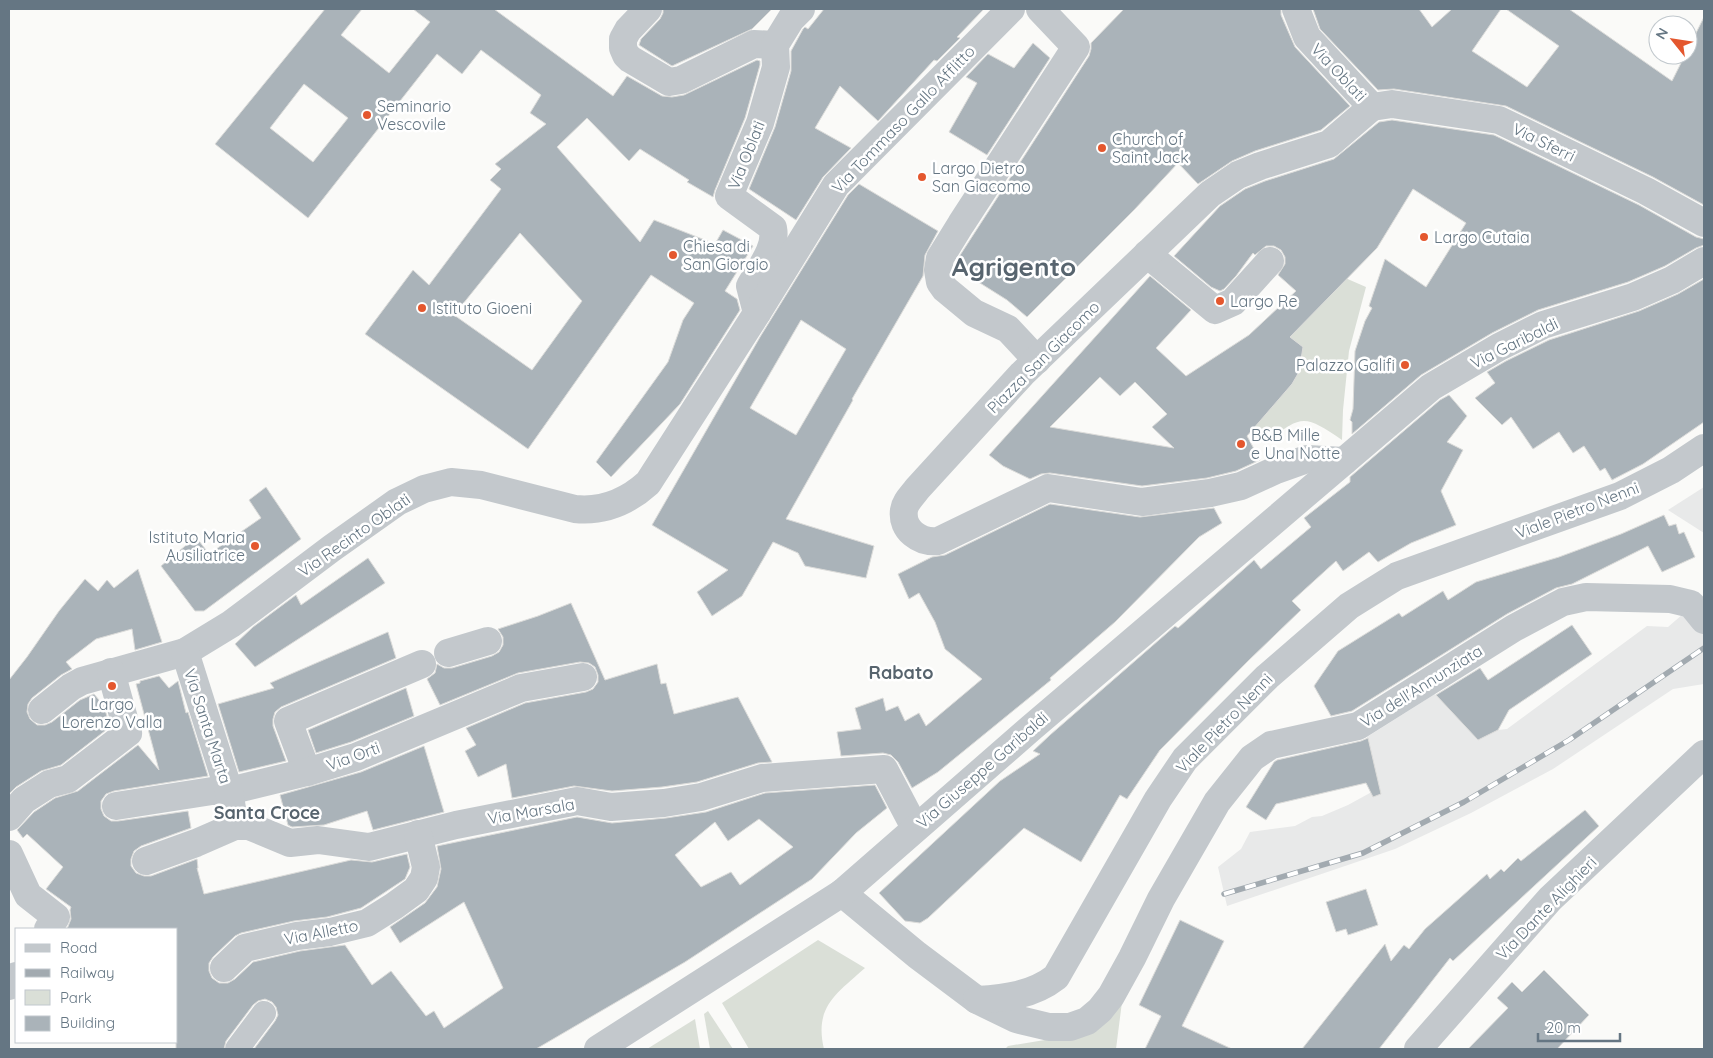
<svg xmlns="http://www.w3.org/2000/svg" width="1713" height="1058" font-family="Quicksand,sans-serif">
<style>
.built{fill:#e8e9e9}
.green{fill:#dadfd7}
.building{fill:#aab3b9;stroke:#dcdcda;fill-rule:evenodd}
.lines{fill:none;stroke-linecap:round;stroke-linejoin:round}
.pedestrian{stroke:#c3c8cc;stroke-width:24}
.minor{stroke:#c3c8cc;stroke-width:28}
.tertiary{stroke:#c3c8cc;stroke-width:28}
.rail-casing{stroke:#a2aab0;stroke-width:5.5}
.rail{stroke:#fff;stroke-width:4;stroke-dasharray:11;stroke-linecap:butt}
.poi-dot{fill:#e4572e;stroke:#fff;stroke-width:2}
.labels{text-anchor:middle;dominant-baseline:central;stroke-width:5;stroke-linejoin:round;paint-order:stroke}
.street-label{font-size:16px;fill:#657683;stroke:#fff}
.poi-label{font-size:16px;fill:#657683;stroke:#fff;text-anchor:start}
.neighbourhood-label{font-size:18px;font-weight:bold;fill:#57646e;stroke:#fff}
.town-label{font-size:26px;font-weight:bold;fill:#57646e;stroke:#fff}
</style>
<rect width="100%" height="100%" fill="#fafaf8"/>
<g class="built">
<path d="M1704,487V533L1668,510Z"/>
<path d="M1683,614L1704,626V684L1673,689L1553,769L1471,813L1395,849L1227,906L1218,867L1241,849L1250,832L1295,826L1312,817L1322,816L1348,805L1379,788L1367,737L1435,694L1478,740L1498,730L1507,729L1647,626L1668,627Z"/>
</g>
<g class="green">
<path d="M1343,277L1366,287L1349,351L1343,410L1342,440C1306,416 1302,413 1268,442L1254,426L1292,384L1299,372L1303,347L1290,337Z"/>
<path d="M818,940L865,968C836,994 814,1007 824,1049H749L722,1003Z"/>
<path d="M1122,1002L1116,1049H1005L1008,1046L1081,1034Z"/>
<path d="M708,1011L733,1049H710L704,1014Z"/>
<path d="M695,1019L700,1049H647Z"/>
</g>
<g class="building">
<path d="M325,9H362L341,35L389,73L430,22L413,9H494L613,96L627,76L662,96L672,97L684,95L757,60L760,61V65L745,118L715,190L713,197L687,182L689,180L640,149L629,161L587,118L557,147L640,242L654,220L715,244L723,230L753,246L725,291L737,299L740,310L680,404L611,477L596,462L668,362L683,320L694,303L651,275L528,449L365,334L413,270L429,285L501,189L490,180L501,169L495,164L546,124L530,113L541,95L481,50L462,74L437,54L308,218L215,144ZM304,84L348,118L313,162L270,128ZM520,233L582,301L532,370L454,315Z"/>
<path d="M663,9H772L752,29L672,66L639,45L641,39L660,19L663,13Z"/>
<path d="M824,9H984L957,37L960,38L937,61L934,60L878,121L840,86L815,128L851,148L823,177L796,220L749,189L775,127L791,71V51L803,29L805,27L808,29Z"/>
<path d="M1124,9H1281V15L1295,47L1350,106L1321,130L1255,151L1232,161L1198,184L1178,163L1134,210L1027,317L1007,300L972,278L973,277L955,263L1089,56L1091,49V43Z"/>
<path d="M1313,9H1419L1432,27L1452,9H1501L1472,51L1527,87L1559,46L1506,9H1569L1672,81L1685,55H1688V49L1704,17V205L1653,177L1506,106L1394,89L1378,90L1320,29Z"/>
<path d="M1033,43L1050,58L987,155L949,132L977,83L966,77L988,54L1014,68Z"/>
<path d="M1392,120L1494,135L1639,205L1696,237L1704,239V245L1696,248L1665,266L1628,282L1538,310L1492,333L1421,375L1352,434V422L1350,420L1353,409L1355,351L1365,321L1372,308L1369,306L1385,259L1426,287L1466,223L1413,189L1377,248L1290,337L1303,347L1299,372L1292,384L1247,436L1260,460L1236,471L1207,478L1142,486L1050,473L1041,474L1030,479L1003,466L989,455L1150,276L1191,310L1156,348L1186,376L1249,335L1296,291L1278,275L1285,264V257L1281,250L1274,246H1266L1255,255L1253,253L1236,276L1224,289L1220,291L1211,287L1174,256L1220,206L1245,189L1265,181L1334,159L1379,122ZM1100,377L1120,396L1135,382L1167,414L1152,427L1174,448L1050,427Z"/>
<path d="M859,184L938,231L925,255L923,276L852,399L853,400L786,519L874,546L866,578L805,566L798,553L773,542L742,596L712,616L697,592L728,570L652,525L760,337L848,195ZM801,320L846,349L796,435L750,408Z"/>
<path d="M1704,279V422L1643,464L1612,480L1605,468L1600,471L1584,446L1573,453L1559,432L1533,449L1511,417L1502,425L1475,398L1495,383L1487,372L1506,361L1549,340L1639,311L1678,294Z"/>
<path d="M1449,395L1467,416L1447,442L1463,450L1441,491L1456,525L1411,543L1378,562L1369,552L1343,571L1336,561L1292,601L1301,610L1248,661L1160,750L1127,799L1120,795L1081,862L1024,828L928,918L920,923L905,921L879,893L1000,781L1040,754L1033,751L1050,735L1175,626L1178,628L1254,560L1261,569L1311,527L1304,518L1350,482V477L1440,400Z"/>
<path d="M266,487L301,539L204,611H195L161,566L196,537L209,554L261,518L249,500Z"/>
<path d="M1050,504L1140,517L1214,508L1222,523L1199,537L1115,622L1050,678L1051,680L938,772L912,788L898,762L891,755L883,753L841,756L837,732L861,729L855,708L883,698L886,711L898,706L905,721L919,713L926,726L982,679L945,649L935,622L919,593L909,599L898,574L932,557L945,555Z"/>
<path d="M1664,515L1669,526L1676,524L1679,534L1684,532L1695,557L1662,572L1648,546L1572,584L1556,588L1507,614L1352,711L1331,716L1314,686L1338,651L1399,613L1402,617L1443,591L1448,600L1476,582L1559,557L1621,534Z"/>
<path d="M368,558L385,583L255,667L235,644L253,627L296,595L301,605Z"/>
<path d="M138,569L162,642L135,650L132,629L96,639L66,662L72,669L61,675L32,698L28,704L27,712L30,719L37,725H45L52,722L80,700L94,694L104,706L110,727L61,765L41,771L16,787L9,794V680L27,657L59,611L85,579L98,591L107,580L114,588Z"/>
<path d="M571,603L605,680L657,664L661,684L666,683L674,714L738,697L772,762L758,763L697,782L662,787L612,791L574,786L512,798L506,764L478,777L465,751L476,745L466,728L525,703L586,692L593,689L598,682V675L595,667L589,663L580,662L518,673L440,705L427,679L435,673L437,664L444,668H452L492,656L499,652L503,645V637L498,629L538,616Z"/>
<path d="M1572,625L1592,654L1509,710L1498,730L1478,740L1436,695L1480,668L1488,680Z"/>
<path d="M388,632L396,658L281,707L275,712L273,719V726L286,761L239,772L218,704L274,688L270,683Z"/>
<path d="M159,676L169,688L178,681L186,713L188,712L208,776L114,791L106,794L101,801V809L104,816L111,821H118L188,811L191,828L141,846L134,851L131,859V866L136,873L144,876H151L197,859L198,868H197L204,894L351,860L372,862L407,854L410,867L405,879L361,908L327,917L294,921L241,933L235,936L213,957L209,963V971L212,978L219,983H228L235,979L253,962L300,951L345,945L372,985L391,971L426,1016L434,1011L444,1028L503,988L464,902L400,943L390,927L425,903L437,887L441,869L437,846L577,817L612,823L666,818L706,812L765,793L875,785L887,808L856,833L812,879L685,962L536,1049H254L275,1021L278,1015L276,1007L272,1002L265,999L258,1001L253,1005L226,1041L224,1049H176V929H67L71,919L70,910L71,907L46,889L63,867L27,834L23,838L17,830L34,812L55,798L78,791L138,745L159,770L136,684L140,683V681ZM759,819L793,847L740,885L731,872L701,887L675,855L715,822L728,841Z"/>
<path d="M406,688L414,716L351,742L316,753L308,730Z"/>
<path d="M1368,738L1381,794L1373,797L1366,783L1276,804L1266,820L1246,807L1274,762L1277,760L1361,741Z"/>
<path d="M424,746L444,812L373,830L367,811L324,825L292,827L288,825L280,795L361,772Z"/>
<path d="M1585,810L1599,826L1453,961L1450,958L1379,1049H1302L1385,944L1391,961L1404,945L1409,949L1425,929L1487,874L1490,879L1501,869L1504,872L1518,858L1521,861Z"/>
<path d="M1366,889L1378,925L1348,935L1346,929L1336,932L1326,902Z"/>
<path d="M1180,920L1224,941L1182,1026L1232,1049H1145L1161,1016L1139,1005Z"/>
<path d="M1544,970L1589,1015L1557,1049H1468L1508,1008L1497,998L1512,982L1522,992Z"/>
</g>
<g class="lines">
<path class="pedestrian" d="M237,1049L264,1013"/>
<g class="minor">
<path d="M648,9L628,30L623,39V48L626,55L630,59L669,82L681,80L754,44L775,45"/>
<path d="M1296,9L1307,37L1372,107"/>
<path d="M1372,107L1392,104L1499,120L1646,191L1704,223"/>
<path d="M1147,254L1215,310L1233,302L1270,261"/>
<path d="M757,313L750,286C760,268 777,248 773,228L729,196L760,123L776,67L775,45L791,19L801,9"/>
<path d="M1037,360L1008,329L974,313L945,289L940,282L938,270L940,258L961,224L1076,47L1040,9"/>
<path d="M1344,461L1307,459L1276,470L1241,486L1210,493L1142,502L1048,488L938,541C920,543 901,530 904,510C905,502 912,496 917,489L1022,374L1210,194L1238,175L1260,166L1329,144L1372,107"/>
<path d="M448,653L488,641"/>
<path d="M42,710L71,687L82,681L185,652L231,624L332,548L397,502L424,489L451,482L481,485L575,509C604,512 627,502 648,483L757,313L836,185L1011,9"/>
<path d="M307,772L288,721L422,664"/>
<path d="M116,806L212,791H229L307,772L356,757L521,688L583,677"/>
<path d="M9,817L24,800L49,784L68,779L128,733L111,672"/>
<path d="M235,826H249L290,843L318,840L369,847L456,825L577,801L611,807L664,803L701,797L762,778L884,769L915,828"/>
<path d="M9,854L28,895L56,917L48,929"/>
<path d="M146,861L196,843L235,826L229,791L185,652"/>
<path d="M842,893L917,955L977,1000L1016,1019L1049,1027H1070L1087,1021L1100,1010L1111,996L1132,958L1161,899L1217,802L1252,758L1271,745L1358,726L1514,628L1563,602L1586,597L1670,599L1691,604L1704,620"/>
<path d="M224,968L245,948L297,936L330,932L367,923L394,906L416,890L424,878L426,867L418,834"/>
<path d="M9,986L16,976"/>
<path d="M977,1000C1006,998 1033,995 1056,977L1158,799L1185,759L1267,677L1349,606L1397,576L1620,496L1671,470L1704,448"/>
<path d="M598,1049L842,893L1031,728L1431,387L1499,347L1543,325L1633,297L1672,280L1704,261"/>
</g>
<path class="tertiary" d="M1418,1049L1550,899L1704,754"/>
<defs>
<path id="rail" d="M1224,894L1363,853L1464,802L1569,740L1704,648"/>
</defs>
<use href="#rail" class="rail-casing"/>
<use href="#rail" class="rail"/>
</g>
<g class="poi-dot">
<circle cx="367" cy="115" r="5"/>
<circle cx="1102" cy="148" r="5"/>
<circle cx="922" cy="177" r="5"/>
<circle cx="1424" cy="237" r="5"/>
<circle cx="673" cy="255" r="5"/>
<circle cx="1220" cy="301" r="5"/>
<circle cx="422" cy="308" r="5"/>
<circle cx="1405" cy="365" r="5"/>
<circle cx="1241" cy="444" r="5"/>
<circle cx="255" cy="546" r="5"/>
<circle cx="112" cy="686" r="5"/>
</g>
<g class="labels">
<g class="street-label">
<text transform="translate(1339 72) rotate(47)">Via Oblati</text>
<text transform="translate(903 119) rotate(-46)">Via Tommaso Gallo Afflitto</text>
<text transform="translate(1544 142) rotate(26)">Via Sferri</text>
<text transform="translate(746 155) rotate(-68)">Via Oblati</text>
<text transform="translate(1514 343) rotate(-26)">Via Garibaldi</text>
<text transform="translate(1043 357) rotate(-45)">Piazza San Giacomo</text>
<text transform="translate(1577 510) rotate(-21)">Viale Pietro Nenni</text>
<text transform="translate(354 535) rotate(-35)">Via Recinto Oblati</text>
<text transform="translate(1421 686) rotate(-32)">Via dell'Annunziata</text>
<text transform="translate(1224 723) rotate(-46)">Viale Pietro Nenni</text>
<text transform="translate(208 726) rotate(72)">Via Santa Marta</text>
<text transform="translate(353 756) rotate(-20)">Via Orti</text>
<text transform="translate(982 770) rotate(-41)">Via Giuseppe Garibaldi</text>
<text transform="translate(531 811) rotate(-10)">Via Marsala</text>
<text transform="translate(1546 908) rotate(-46)">Via Dante Alighieri</text>
<text transform="translate(321 932) rotate(-11)">Via Alletto</text>
</g>
<g class="poi-label">
<text x="377" y="106">Seminario<tspan x="377" dy="18">Vescovile</tspan></text>
<text x="1112" y="139">Church of<tspan x="1112" dy="18">Saint Jack</tspan></text>
<text x="932" y="168">Largo Dietro<tspan x="932" dy="18">San Giacomo</tspan></text>
<text x="1434" y="237">Largo Cutaia</text>
<text x="683" y="246">Chiesa di<tspan x="683" dy="18">San Giorgio</tspan></text>
<text x="1230" y="301">Largo Re</text>
<text x="432" y="308">Istituto Gioeni</text>
<text x="1395" y="365" text-anchor="end">Palazzo Galifi</text>
<text x="1251" y="435">B&amp;B Mille<tspan x="1251" dy="18">e Una Notte</tspan></text>
<text x="245" y="537" text-anchor="end">Istituto Maria<tspan x="245" dy="18">Ausiliatrice</tspan></text>
<text x="112" y="704" text-anchor="middle">Largo<tspan x="112" dy="18">Lorenzo Valla</tspan></text>
</g>
<g class="neighbourhood-label">
<text x="901" y="672">Rabato</text>
<text x="267" y="812">Santa Croce</text>
</g>
<g class="town-label">
<text x="1014" y="266">Agrigento</text>
</g>
</g>
<rect width="1713" height="1058" fill="none" stroke="#657683" stroke-width="20"/>
<rect x="15" y="928" width="162" height="115" fill="#ffffff" stroke="#c1c8cd"/>
<rect x="25" y="944" width="25" height="8" fill="#c3c8cc" stroke="#c1c8cd"/>
<text x="60" y="953" font-size="15" fill="#657683">Road</text>
<rect x="25" y="969" width="25" height="8" fill="#a2aab0" stroke="#c1c8cd"/>
<text x="60" y="978" font-size="15" fill="#657683">Railway</text>
<rect x="25" y="990" width="25" height="15" fill="#dadfd7" stroke="#c1c8cd"/>
<text x="60" y="1003" font-size="15" fill="#657683">Park</text>
<rect x="25" y="1016" width="25" height="15" fill="#aab3b9" stroke="#c1c8cd"/>
<text x="60" y="1028" font-size="15" fill="#657683">Building</text>
<g transform="translate(1673 40) rotate(300)"><circle r="24" fill="#ffffff" stroke="#c1c8cd"/>
<path d="M0-4L9 19L0 12L-9 19Z" fill="#e4572e"/>
<text y="-8" font-size="14" font-weight="bold" text-anchor="middle" fill="#657683">N</text>
</g>
<path d="M1538 1033v8h82v-8" fill="none" stroke="#657683" stroke-width="2.5"/>
<text x="1546" y="1033" font-size="15" fill="#657683" stroke="#ffffff" stroke-width="4" paint-order="stroke">20 m</text>
</svg>
